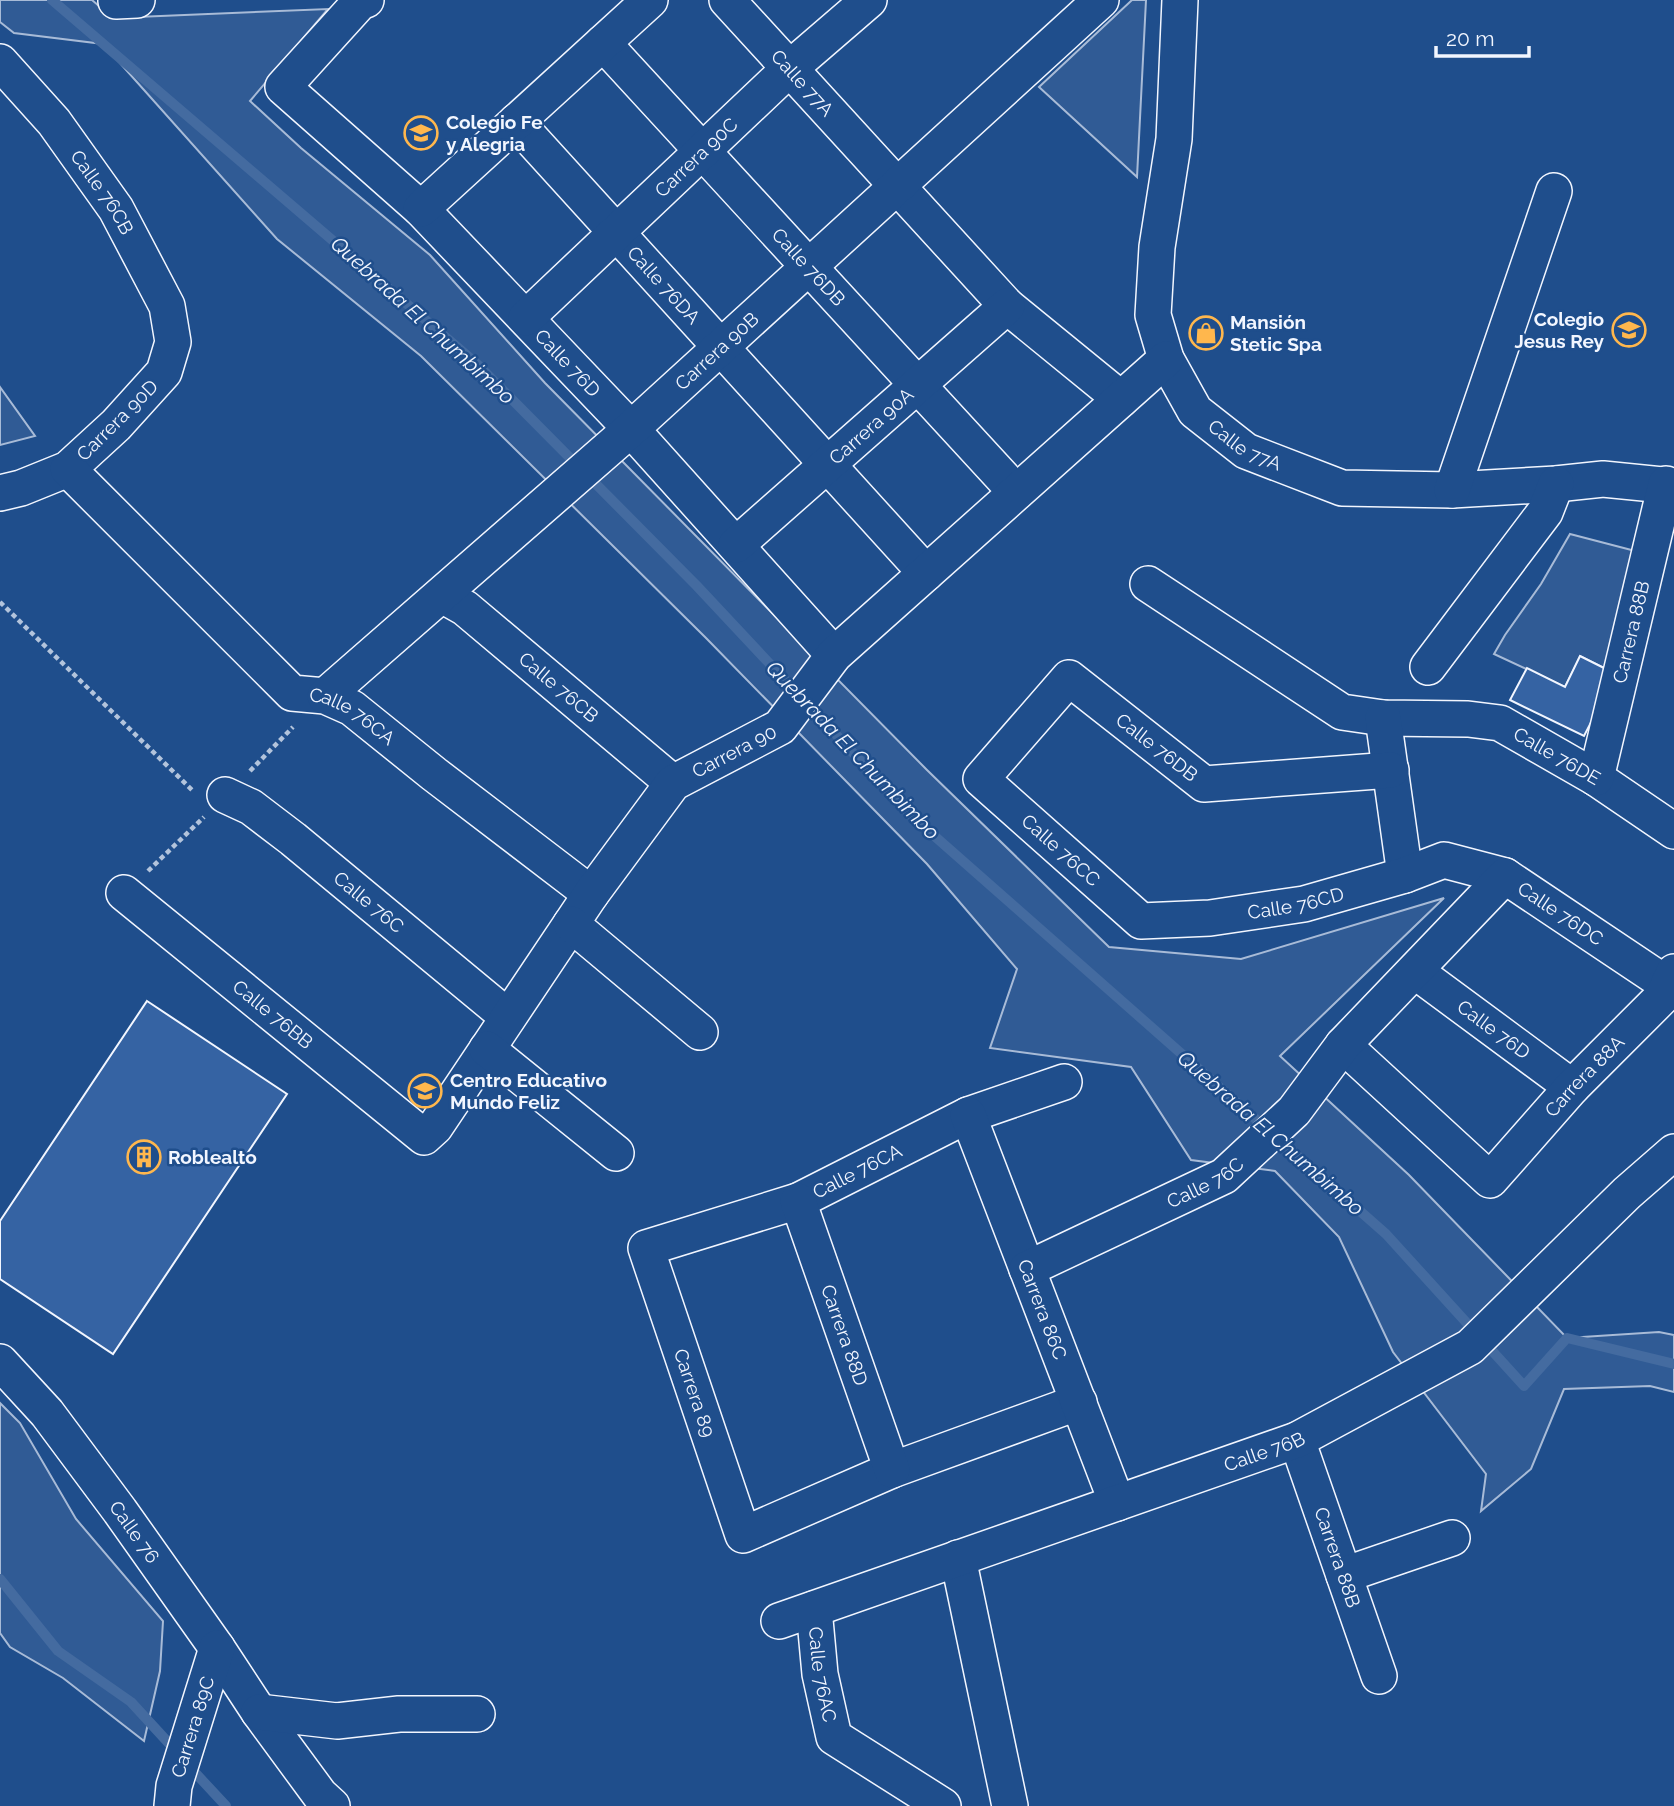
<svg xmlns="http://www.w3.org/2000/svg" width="1674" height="1806" font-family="Raleway,sans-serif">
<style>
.built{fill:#305b95;stroke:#a8bbd7;stroke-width:2}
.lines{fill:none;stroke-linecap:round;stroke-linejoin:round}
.stream{stroke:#446ba0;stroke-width:10}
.building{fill:#3563a3;stroke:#f2f6ff;stroke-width:2}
.minor-casing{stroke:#f2f6ff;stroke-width:38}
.path{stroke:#b3c4dc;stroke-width:4.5;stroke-dasharray:5 3.5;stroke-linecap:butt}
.minor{stroke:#1f4e8c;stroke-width:35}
.labels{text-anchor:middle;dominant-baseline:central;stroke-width:5;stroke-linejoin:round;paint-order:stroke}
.street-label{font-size:19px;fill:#f2f6ff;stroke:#1f4e8c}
.poi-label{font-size:19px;font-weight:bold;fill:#f2f6ff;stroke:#1f4e8c;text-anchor:start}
.water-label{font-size:21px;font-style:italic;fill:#f2f6ff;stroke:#1f4e8c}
</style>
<rect width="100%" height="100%" fill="#1f4e8c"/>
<g class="built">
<path d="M0,0H92L113,18L328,9L250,101L301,148L430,255L545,383L927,770L1109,947L1241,959L1444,898L1280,1056L1409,1175L1567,1338L1659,1332L1674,1335V1392L1650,1386L1564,1389L1531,1469L1481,1511L1486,1474L1393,1352L1339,1237L1275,1171L1191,1160L1131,1067L990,1048L1017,969L927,864L706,638L421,356L277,239L103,44L14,33L0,22Z"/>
<path d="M1132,0H1146L1137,177L1039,87Z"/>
<path d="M0,387L35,436L0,445Z"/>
<path d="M1570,534L1643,553L1616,674L1580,656L1565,687L1494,654L1505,635L1541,584Z"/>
<path d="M0,1403L20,1423L76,1519L163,1621L160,1671L144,1741L63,1678L10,1647L0,1633Z"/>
</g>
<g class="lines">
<g class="stream">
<path d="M52,0L477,364L696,585L914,818L1386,1234L1524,1386L1567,1338L1674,1364"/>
<path d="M0,1579L58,1651L131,1702L176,1751"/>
<path d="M188,1765L226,1806"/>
</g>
</g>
<g class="building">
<path d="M1580,656L1616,674L1584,736L1510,700L1527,668L1565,687Z"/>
<path d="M147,1001L287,1094L113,1354L0,1279V1221Z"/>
</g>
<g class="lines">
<defs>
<g id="minor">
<path id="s1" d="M366,0L361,1L283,87L421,209L631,429L834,655"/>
<path id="s2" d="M727,0L1007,306L1121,399"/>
<path id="s3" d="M1180,0L1174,139L1157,247L1153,315L1166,359L1195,411L1246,451L1342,488L1452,490L1556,484L1603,479L1674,486"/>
<path d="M116,1L137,0"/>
<path id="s4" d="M603,43L1016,492"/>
<path id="s5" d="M0,62L54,122L116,209L167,306L173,342L164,372L116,425L68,469L21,488L0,493"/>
<path id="s6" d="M516,122L926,573"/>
<path d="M421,209L650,0"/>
<path id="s7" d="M526,318L789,69L869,0"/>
<path id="s8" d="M68,469L292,693L325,696L352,708L434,774L591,894"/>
<path d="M1452,490L1554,191"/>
<path id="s9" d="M736,545L1007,306"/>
<path id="s10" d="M1148,584L1342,712L1383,718L1468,719L1500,723L1596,778L1674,831"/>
<path id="s11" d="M442,595L465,608L673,783"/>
<path d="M1428,667L1545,512L1556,484"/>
<path id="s12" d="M325,696L631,429L1101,0"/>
<path d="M1383,718L1405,875"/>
<path id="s13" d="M1391,770L1204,784L1069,678L981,779L1141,921L1210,918L1304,904L1405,875L1444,860L1505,876L1668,985"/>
<path id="s14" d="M1596,778L1666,484"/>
<path id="s15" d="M225,795L251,807L293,839L508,1017"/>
<path id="s16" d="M124,893L424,1137L435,1127L591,894L673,783L780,727L834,655L1166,359"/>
<path d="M571,924L700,1032"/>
<path id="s17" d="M1415,971L1572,1087"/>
<path id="s18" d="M1343,1045L1490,1180L1572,1087L1663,996L1674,972"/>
<path d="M487,1049L616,1153"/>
<path id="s19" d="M1064,1082L968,1115L798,1201L646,1248L743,1535L892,1470L1079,1402"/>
<path id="s20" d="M968,1115L1117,1503"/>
<path id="s21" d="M798,1201L892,1470"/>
<path id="s22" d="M1027,1269L1224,1176L1294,1111L1343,1045L1505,876"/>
<path id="s23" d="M0,1362L47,1413L120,1511L217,1648L259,1712L320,1795L332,1806"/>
<path id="s24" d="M1297,1440L1379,1676"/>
<path d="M958,1558L1010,1806"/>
<path d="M1344,1575L1452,1538"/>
<path id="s25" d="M814,1609L820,1674L834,1737L943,1806"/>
<path id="s26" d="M779,1621L1297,1440L1470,1347L1627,1193L1674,1152"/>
<path d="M259,1712L337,1721L399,1714H477"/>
<path id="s27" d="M172,1806L174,1786L217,1648"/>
</g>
</defs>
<use href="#minor" class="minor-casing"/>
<g class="path">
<path d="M0,602L192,790"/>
<path d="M250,771L293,727"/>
<path d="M148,871L204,817"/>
</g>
<use href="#minor" class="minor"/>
</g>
<defs>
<symbol id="school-ring" viewBox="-11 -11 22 22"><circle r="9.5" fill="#1f4e8c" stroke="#ffb74d" stroke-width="1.5"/><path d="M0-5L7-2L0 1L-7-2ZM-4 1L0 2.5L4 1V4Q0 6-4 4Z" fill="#ffb74d"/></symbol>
<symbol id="shop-ring" viewBox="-11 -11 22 22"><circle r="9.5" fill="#1f4e8c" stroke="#ffb74d" stroke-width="1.5"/><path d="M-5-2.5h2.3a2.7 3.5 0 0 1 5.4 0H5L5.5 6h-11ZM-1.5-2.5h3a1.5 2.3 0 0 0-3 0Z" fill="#ffb74d"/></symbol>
<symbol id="building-ring" viewBox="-11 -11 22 22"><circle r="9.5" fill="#1f4e8c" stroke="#ffb74d" stroke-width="1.5"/><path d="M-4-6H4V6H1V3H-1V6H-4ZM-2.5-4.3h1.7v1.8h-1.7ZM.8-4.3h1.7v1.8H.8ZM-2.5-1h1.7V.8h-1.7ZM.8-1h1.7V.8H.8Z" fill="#ffb74d"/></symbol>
</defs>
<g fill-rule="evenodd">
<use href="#school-ring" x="402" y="114" width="38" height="38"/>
<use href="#school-ring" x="1610" y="311" width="38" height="38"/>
<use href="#shop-ring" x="1187" y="314" width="38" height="38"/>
<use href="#school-ring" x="406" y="1072" width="38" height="38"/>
<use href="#building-ring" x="125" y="1138" width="38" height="38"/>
</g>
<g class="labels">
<g class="street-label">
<text stroke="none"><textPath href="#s2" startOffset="112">Calle 77A</textPath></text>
<text stroke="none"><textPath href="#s7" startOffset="234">Carrera 90C</textPath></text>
<text stroke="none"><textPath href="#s5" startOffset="166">Calle 76CB</textPath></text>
<text stroke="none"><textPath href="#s4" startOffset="304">Calle 76DB</textPath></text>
<text stroke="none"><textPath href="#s6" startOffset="220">Calle 76DA</textPath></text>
<text stroke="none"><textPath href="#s12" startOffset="522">Carrera 90B</textPath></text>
<text stroke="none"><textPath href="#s1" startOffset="518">Calle 76D</textPath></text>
<text transform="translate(117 420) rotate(-45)">Carrera 90D</text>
<text stroke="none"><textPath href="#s9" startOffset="180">Carrera 90A</textPath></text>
<text stroke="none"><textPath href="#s3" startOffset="483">Calle 77A</textPath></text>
<text stroke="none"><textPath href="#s14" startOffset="150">Carrera 88B</textPath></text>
<text stroke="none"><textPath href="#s11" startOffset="149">Calle 76CB</textPath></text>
<text stroke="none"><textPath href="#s8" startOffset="383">Calle 76CA</textPath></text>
<text transform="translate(1157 747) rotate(38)">Calle 76DB</text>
<text stroke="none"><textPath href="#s16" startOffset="889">Carrera 90</textPath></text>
<text stroke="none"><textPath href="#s10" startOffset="457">Calle 76DE</textPath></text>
<text stroke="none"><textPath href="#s13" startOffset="600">Calle 76CC</textPath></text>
<text stroke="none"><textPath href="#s15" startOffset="180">Calle 76C</textPath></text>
<text stroke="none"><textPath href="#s13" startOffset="863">Calle 76CD</textPath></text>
<text stroke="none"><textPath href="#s13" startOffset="1148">Calle 76DC</textPath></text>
<text stroke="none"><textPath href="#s16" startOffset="192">Calle 76BB</textPath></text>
<text stroke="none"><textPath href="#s17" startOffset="98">Calle 76D</textPath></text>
<text stroke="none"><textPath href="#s18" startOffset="340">Carrera 88A</textPath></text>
<text transform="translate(857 1171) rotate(-27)">Calle 76CA</text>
<text stroke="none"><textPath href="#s22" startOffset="198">Calle 76C</textPath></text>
<text stroke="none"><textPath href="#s20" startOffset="208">Carrera 86C</textPath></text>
<text stroke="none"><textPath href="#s21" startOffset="142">Carrera 88D</textPath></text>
<text stroke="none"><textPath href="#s19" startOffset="604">Carrera 89</textPath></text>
<text stroke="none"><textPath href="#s26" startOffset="514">Calle 76B</textPath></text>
<text stroke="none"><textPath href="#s23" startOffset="217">Calle 76</textPath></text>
<text stroke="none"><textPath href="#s24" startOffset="124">Carrera 88B</textPath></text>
<text stroke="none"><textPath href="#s25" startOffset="66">Calle 76AC</textPath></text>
<text stroke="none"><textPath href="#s27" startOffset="82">Carrera 89C</textPath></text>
</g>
<g class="poi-label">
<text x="446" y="122">Colegio Fe<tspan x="446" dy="22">y Alegria</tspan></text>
<text x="1604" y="319" text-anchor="end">Colegio<tspan x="1604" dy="22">Jesus Rey</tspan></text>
<text x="1230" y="322">Mansión<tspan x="1230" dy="22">Stetic Spa</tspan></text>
<text x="450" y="1080">Centro Educativo<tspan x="450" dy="22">Mundo Feliz</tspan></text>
<text x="168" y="1157">Roblealto</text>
</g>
<g class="water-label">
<text transform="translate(423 320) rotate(42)">Quebrada El Chumbimbo</text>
<text transform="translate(853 750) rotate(46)">Quebrada El Chumbimbo</text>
<text transform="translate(1271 1133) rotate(41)">Quebrada El Chumbimbo</text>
</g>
</g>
<path d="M1436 46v10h93v-10" fill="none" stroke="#f2f6ff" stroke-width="3.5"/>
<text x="1446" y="46" font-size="21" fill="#f2f6ff" stroke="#1f4e8c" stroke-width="5" paint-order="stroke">20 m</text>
</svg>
